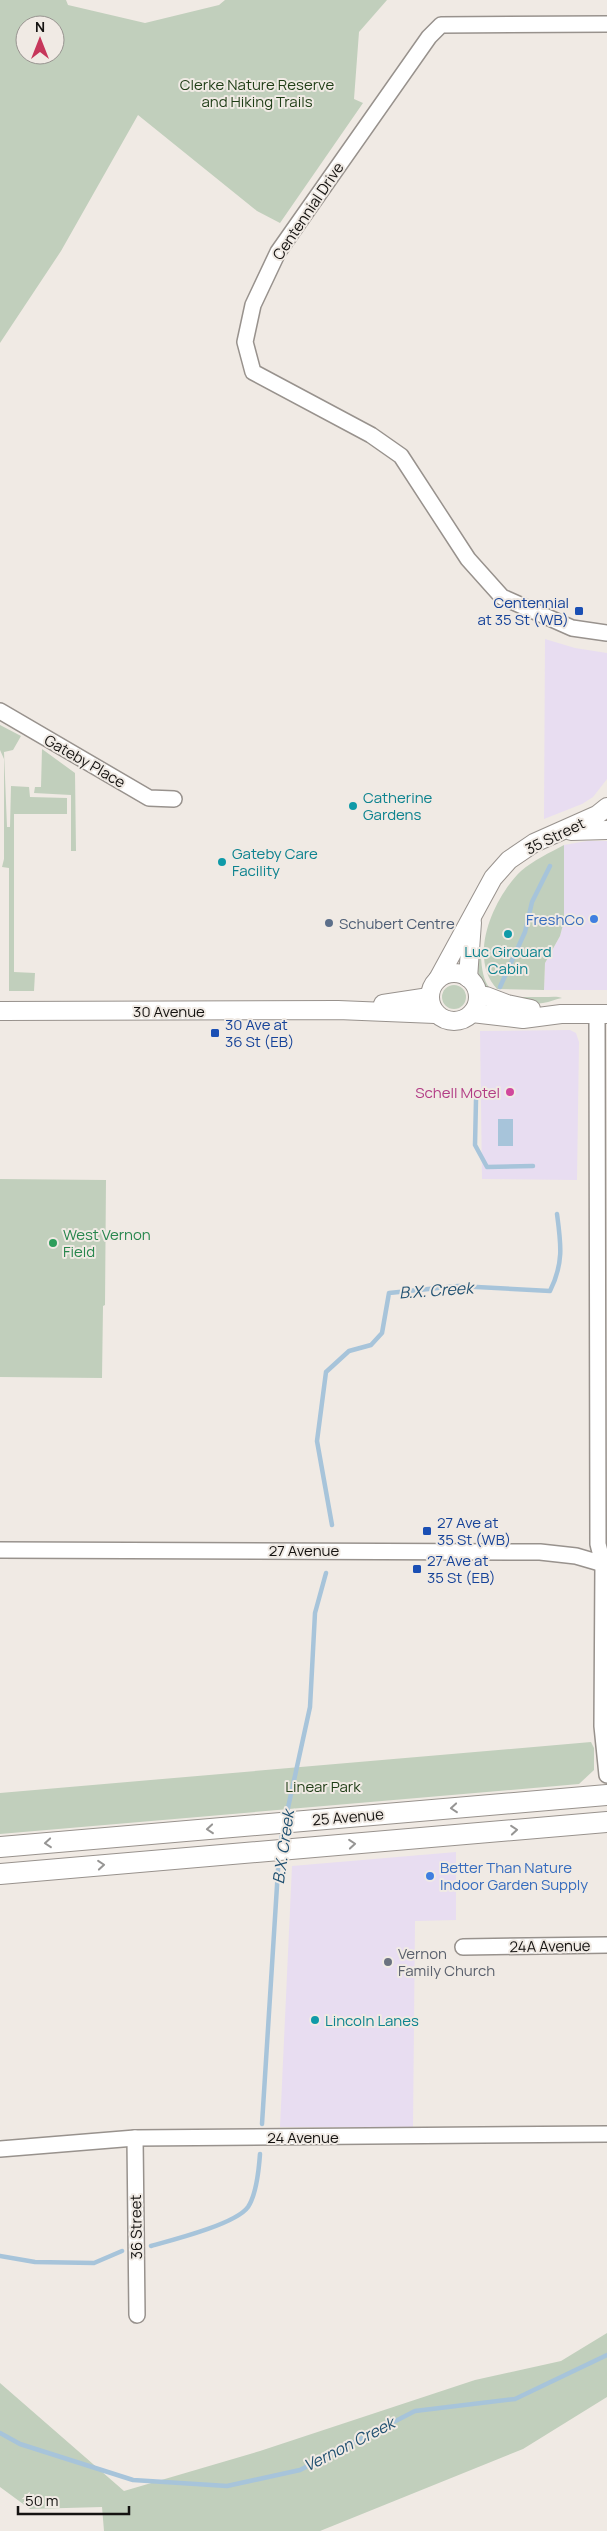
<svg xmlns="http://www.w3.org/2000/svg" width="607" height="2531" font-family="Manrope,sans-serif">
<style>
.commercial{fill:#e8ddf1}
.green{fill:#c1cfbc;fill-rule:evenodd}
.water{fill:#a7c4da}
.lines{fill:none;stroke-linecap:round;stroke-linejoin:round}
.stream{stroke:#a7c4da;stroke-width:4.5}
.minor-casing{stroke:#98928d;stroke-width:18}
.tertiary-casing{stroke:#98928d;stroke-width:20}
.secondary-casing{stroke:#98928d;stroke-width:22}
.minor{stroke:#fff;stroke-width:15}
.tertiary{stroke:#fff;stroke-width:18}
.secondary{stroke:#fff;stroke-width:20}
.oneway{stroke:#969594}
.transit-dot{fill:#1a4fb4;stroke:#f0eae4;stroke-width:2}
.culture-dot{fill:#0f9aa8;stroke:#f0eae4;stroke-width:2}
.shop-dot{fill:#3f7fe0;stroke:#f0eae4;stroke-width:2}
.service-dot{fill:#5c6f8a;stroke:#f0eae4;stroke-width:2}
.hotel-dot{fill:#d1479c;stroke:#f0eae4;stroke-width:2}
.leisure-dot{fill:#2e9e5b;stroke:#f0eae4;stroke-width:2}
.worship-dot{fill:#6b7280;stroke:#f0eae4;stroke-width:2}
.labels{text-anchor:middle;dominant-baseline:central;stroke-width:4;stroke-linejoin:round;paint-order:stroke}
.park-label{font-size:15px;fill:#1f3d16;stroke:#f0eae4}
.street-label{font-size:15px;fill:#151311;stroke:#f0eae4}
.transit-label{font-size:15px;fill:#164399;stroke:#f0eae4;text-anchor:start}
.culture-label{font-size:15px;fill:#0d838f;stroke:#f0eae4;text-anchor:start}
.shop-label{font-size:15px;fill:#366cbe;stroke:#f0eae4;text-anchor:end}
.service-label{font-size:15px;fill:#4e5e75;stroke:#f0eae4;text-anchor:start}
.hotel-label{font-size:15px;fill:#b23c85;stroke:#f0eae4;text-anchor:end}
.leisure-label{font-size:15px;fill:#27864d;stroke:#f0eae4;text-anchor:start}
.worship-label{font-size:15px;fill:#5b616d;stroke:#f0eae4;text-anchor:start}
.water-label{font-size:16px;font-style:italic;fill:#215171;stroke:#f0eae4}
</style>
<rect width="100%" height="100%" fill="#f0eae4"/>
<g class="commercial">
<path d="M545,639L575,648L607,653V779L593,797L582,804L544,819Z"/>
<path d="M587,841H607V990H544L545,963L560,936L564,921V845Z"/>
<path d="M570,1030L576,1033L579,1042L577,1180L482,1179L480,1031Z"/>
<path d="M456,1852V1920L415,1921L413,2127H280L292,1866Z"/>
</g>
<g class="green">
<path d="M0,0H66L68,5L145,23L219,5L225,0H387L359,32L354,99L363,103L280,223L257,211L138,115L61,251L0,343ZM25,25H55V55H25Z"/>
<path d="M0,725L21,736L13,750L4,752L7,827H10L11,786L29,787L30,797L67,798V814H14V972L35,973L34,991H9V868L2,867L4,859V759L0,750Z"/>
<path d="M42,749L75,773L76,851H71V795L34,793L35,787H41Z"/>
<path d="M564,845V921L560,936L545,963L544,990L497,989C467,957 494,897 521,871C534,860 549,853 564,845Z"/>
<path d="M475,953L481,954C482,1004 505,996 544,997C550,997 558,996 562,998C556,999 550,1002 543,1003C509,1009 474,991 475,953Z"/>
<circle cx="454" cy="997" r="12"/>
<path d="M0,1179L106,1180L105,1305L103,1306L102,1378L0,1377Z"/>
<path d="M591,1742L594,1748V1770L579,1784L0,1834V1793Z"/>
<path d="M607,2333V2397L523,2449L320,2531H104L102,2507L30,2509L0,2487V2383L124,2491L260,2451L475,2380L561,2361Z"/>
</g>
<rect class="water" x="498" y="1119" width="15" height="27"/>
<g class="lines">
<g class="stream">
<path d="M500,987L525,932L532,902L550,866"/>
<path d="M476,1100L475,1145L487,1167L533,1166"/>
<path d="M332,1525L317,1441L326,1372L349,1351L371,1345L382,1333L389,1293L458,1286L550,1291C564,1263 561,1244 557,1214"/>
<path d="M286,1817L310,1707L315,1613L326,1573"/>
<path d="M280,1844L284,1827"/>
<path d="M262,2124L279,1854"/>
<path d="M151,2246C173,2240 236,2224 248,2207C256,2195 259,2168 260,2154"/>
<path d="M0,2256L35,2262L94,2263L122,2251"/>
<path d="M0,2433L20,2444L133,2480L227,2486L300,2470L415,2411L515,2399L607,2355"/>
</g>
<defs>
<g id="minor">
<path d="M607,24L441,25L429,37L278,252L253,305L245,342L253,372L371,435L401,456L468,559L502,597L572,628L607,633"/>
<path d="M0,711L149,798L174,799"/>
<path d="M597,1014L598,1544L603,1564L602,1726L607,1775"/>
<path d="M0,1550L540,1552L576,1556L607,1565"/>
<path d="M463,1947L607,1945"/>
<path d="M135,2138L137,2315"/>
<path d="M0,2149L135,2138L607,2134"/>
</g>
<g id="tertiary">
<path d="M571,831L607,830"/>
<circle cx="454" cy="997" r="24"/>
<path d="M468,978L472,922"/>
<path d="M438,979L493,878L509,860L534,843L597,815L607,807"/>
<path d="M478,996H486L507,1004L531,1009"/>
<path d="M383,1004L429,997"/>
<path d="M0,1011L338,1010L435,1014"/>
<path d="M472,1013L523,1019L561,1014H607"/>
</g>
<g id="secondary">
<path d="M0,1847L607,1795"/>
<path d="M0,1874L607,1822"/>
</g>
</defs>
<use href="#minor" class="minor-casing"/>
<use href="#tertiary" class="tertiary-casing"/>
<use href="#secondary" class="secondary-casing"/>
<use href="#minor" class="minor"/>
<use href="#tertiary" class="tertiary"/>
<use href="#secondary" class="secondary"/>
</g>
<defs><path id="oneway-chevron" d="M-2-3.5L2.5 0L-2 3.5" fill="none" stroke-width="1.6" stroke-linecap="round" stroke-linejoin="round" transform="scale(1.25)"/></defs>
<g class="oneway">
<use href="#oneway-chevron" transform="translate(454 1808) rotate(175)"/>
<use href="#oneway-chevron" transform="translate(210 1829) rotate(175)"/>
<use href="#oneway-chevron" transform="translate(514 1830) rotate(-5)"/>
<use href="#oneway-chevron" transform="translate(48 1843) rotate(175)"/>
<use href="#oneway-chevron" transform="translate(352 1844) rotate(-5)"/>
<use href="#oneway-chevron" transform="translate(101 1865) rotate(-5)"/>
</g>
<g class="transit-dot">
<rect x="574" y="606" width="10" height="10" rx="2.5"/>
<rect x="210" y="1028" width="10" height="10" rx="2.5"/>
<rect x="422" y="1526" width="10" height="10" rx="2.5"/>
<rect x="412" y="1564" width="10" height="10" rx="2.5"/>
</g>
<g class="culture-dot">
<circle cx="353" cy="806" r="5"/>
<circle cx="222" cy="862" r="5"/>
<circle cx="508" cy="934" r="5"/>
<circle cx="315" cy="2020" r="5"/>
</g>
<g class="shop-dot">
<circle cx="594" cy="919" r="5"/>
<circle cx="430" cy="1876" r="5"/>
</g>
<circle class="service-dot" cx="329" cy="923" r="5"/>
<circle class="hotel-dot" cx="510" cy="1092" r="5"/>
<circle class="leisure-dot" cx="53" cy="1243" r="5"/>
<circle class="worship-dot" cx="388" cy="1962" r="5"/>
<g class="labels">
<g class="park-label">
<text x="257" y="84">Clerke Nature Reserve<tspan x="257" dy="17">and Hiking Trails</tspan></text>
<text x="323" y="1786">Linear Park</text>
</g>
<g class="street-label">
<text transform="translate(308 211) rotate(-56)">Centennial Drive</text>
<text transform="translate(85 761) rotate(30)">Gateby Place</text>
<text transform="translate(555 836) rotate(-26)">35 Street</text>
<text x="169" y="1011">30 Avenue</text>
<text x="304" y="1550">27 Avenue</text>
<text transform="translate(348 1817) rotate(-5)">25 Avenue</text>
<text transform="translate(550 1946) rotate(-1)">24A Avenue</text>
<text x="303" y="2137">24 Avenue</text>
<text transform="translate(136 2227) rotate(-91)">36 Street</text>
</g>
<g class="transit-label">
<text x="569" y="602" text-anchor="end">Centennial<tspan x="569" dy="17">at 35 St (WB)</tspan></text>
<text x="225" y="1024">30 Ave at<tspan x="225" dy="17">36 St (EB)</tspan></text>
<text x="437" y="1522">27 Ave at<tspan x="437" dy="17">35 St (WB)</tspan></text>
<text x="427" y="1560">27 Ave at<tspan x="427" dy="17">35 St (EB)</tspan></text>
</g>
<g class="culture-label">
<text x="363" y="797">Catherine<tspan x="363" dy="17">Gardens</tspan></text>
<text x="232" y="853">Gateby Care<tspan x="232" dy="17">Facility</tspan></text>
<text x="508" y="951" text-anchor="middle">Luc Girouard<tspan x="508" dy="17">Cabin</tspan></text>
<text x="325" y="2020">Lincoln Lanes</text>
</g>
<g class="shop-label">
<text x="584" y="919">FreshCo</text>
<text x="440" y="1867" text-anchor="start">Better Than Nature<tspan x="440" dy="17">Indoor Garden Supply</tspan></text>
</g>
<g class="service-label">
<text x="339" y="923">Schubert Centre</text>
</g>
<g class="hotel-label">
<text x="500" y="1092">Schell Motel</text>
</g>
<g class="leisure-label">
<text x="63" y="1234">West Vernon<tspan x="63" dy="17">Field</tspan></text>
</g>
<g class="worship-label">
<text x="398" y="1953">Vernon<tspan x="398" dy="17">Family Church</tspan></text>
</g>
<g class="water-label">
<text transform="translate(436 1290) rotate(-4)">B.X. Creek</text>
<text transform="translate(283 1847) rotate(-82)">B.X. Creek</text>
<text transform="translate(349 2444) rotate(-27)">Vernon Creek</text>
</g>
</g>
<g transform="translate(40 40)"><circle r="24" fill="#f0eae4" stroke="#989490"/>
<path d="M0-4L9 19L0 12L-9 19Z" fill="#c6375b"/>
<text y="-8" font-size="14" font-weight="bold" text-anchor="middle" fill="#151311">N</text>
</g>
<path d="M18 2506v8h111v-8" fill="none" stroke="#151311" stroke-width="2.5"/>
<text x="25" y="2506" font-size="15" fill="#151311" stroke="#f0eae4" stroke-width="4" paint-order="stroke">50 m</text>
</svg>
